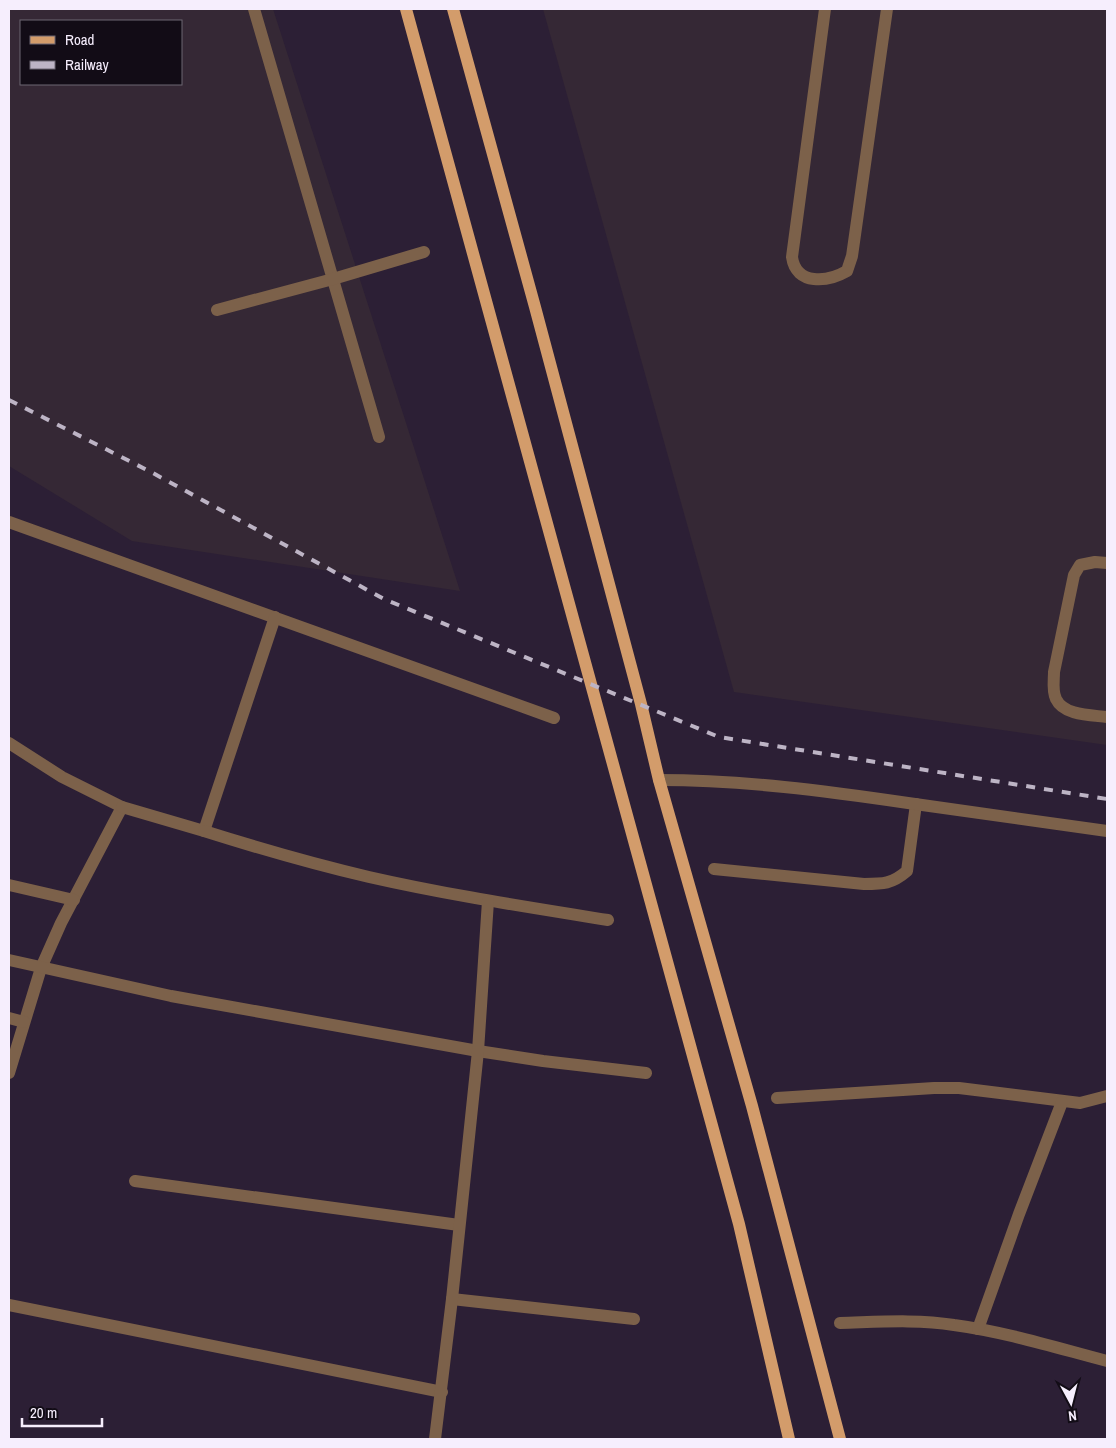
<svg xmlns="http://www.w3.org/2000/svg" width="1116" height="1448" font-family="'Archivo Narrow',sans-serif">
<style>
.industrial{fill:#352835;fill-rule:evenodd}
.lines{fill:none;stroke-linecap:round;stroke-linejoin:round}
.service{stroke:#7c614a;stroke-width:12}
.minor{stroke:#7c614a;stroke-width:12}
.tertiary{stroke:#7c614a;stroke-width:12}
.primary{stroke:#d39c6b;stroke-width:12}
.rail{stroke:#bdb4c5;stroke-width:4;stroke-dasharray:9 9;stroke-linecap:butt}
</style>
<rect width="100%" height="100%" fill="#2c1f35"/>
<g class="industrial">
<path d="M9,9H273L460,591L132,541L9,466ZM21,21H181V84H21Z"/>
<path d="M543,9H1107V745L734,692Z"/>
</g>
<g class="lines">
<g class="service">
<path d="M254,9L379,437"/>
<path d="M825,9L792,257C796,286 828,282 847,271L852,256L887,9"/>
<path d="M217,310L333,279L424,252"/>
<path d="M1107,563L1095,562L1080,565L1074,575L1054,672C1054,680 1052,691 1056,699C1064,716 1092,715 1107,717"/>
</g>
<g class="minor">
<path d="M9,522L554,718"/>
<path d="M9,743L62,777L122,807L61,923L41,968L9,1073"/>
<path d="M122,807L204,831L275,617"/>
<path d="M204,831C258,848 313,864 369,877C448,895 528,907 608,920"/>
<path d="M714,869L864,884C883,884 892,884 907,871L916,804"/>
<path d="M9,885L74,900"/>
<path d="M9,960L171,996L478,1051L543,1061L646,1073"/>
<path d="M9,1018L24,1022"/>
<path d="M777,1098L934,1088H959L1080,1103L1107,1096"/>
<path d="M135,1181L459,1225"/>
<path d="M452,1299L634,1319"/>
<path d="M9,1305L442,1392"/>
<path d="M840,1323C878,1322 917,1319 954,1325C1006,1332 1057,1348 1107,1361"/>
<path d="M978,1329L1019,1214L1062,1102"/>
<path d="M435,1439L452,1299L478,1051L488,901"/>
</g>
<path class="tertiary" d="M659,780C743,780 826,791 908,803C975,812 1041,822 1107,831"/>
<g class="primary">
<path d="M406,9L739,1224L789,1439"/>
<path d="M453,9L535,307L641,704L659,780L752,1106L840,1439"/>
</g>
<path class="rail" d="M9,400L151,472L384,599L719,737L1107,799"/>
</g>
<rect width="1116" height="1448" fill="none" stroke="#f6eefd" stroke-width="20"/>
<rect x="20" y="20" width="162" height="65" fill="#120c16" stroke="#6d6672"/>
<rect x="30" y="36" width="25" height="8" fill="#d39c6b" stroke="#6d6672"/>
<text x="65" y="45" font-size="15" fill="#f6eefd">Road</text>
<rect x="30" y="61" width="25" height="8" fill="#bdb4c5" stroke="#6d6672"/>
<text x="65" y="70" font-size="15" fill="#f6eefd">Railway</text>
<g transform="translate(1071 1403) rotate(173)" stroke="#120c16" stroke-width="4" paint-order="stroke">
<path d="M0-4L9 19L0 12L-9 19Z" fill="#f6eefd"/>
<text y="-8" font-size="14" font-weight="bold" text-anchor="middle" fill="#f6eefd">N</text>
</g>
<path d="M22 1418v8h80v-8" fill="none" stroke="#f6eefd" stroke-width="2.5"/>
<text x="30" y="1418" font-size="15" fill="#f6eefd" stroke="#120c16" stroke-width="4" paint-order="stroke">20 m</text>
</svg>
